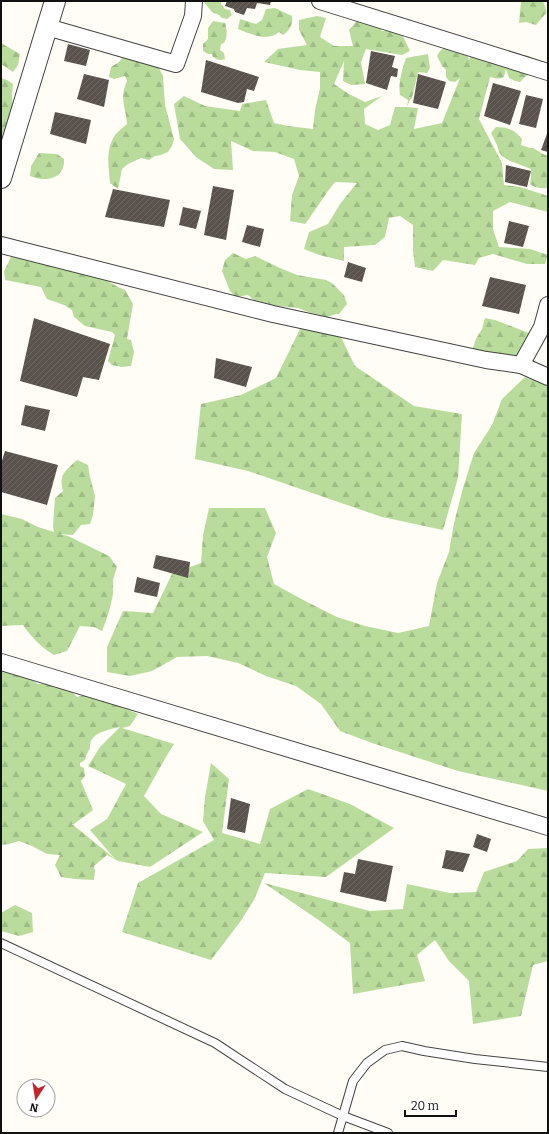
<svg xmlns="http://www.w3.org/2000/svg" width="549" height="1134" font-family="Bitter,serif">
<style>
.forest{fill:url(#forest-firs);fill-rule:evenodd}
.building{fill:url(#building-hatch)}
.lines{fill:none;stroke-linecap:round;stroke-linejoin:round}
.service-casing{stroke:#444;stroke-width:10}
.minor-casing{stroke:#444;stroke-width:18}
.tertiary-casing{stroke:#444;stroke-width:22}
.service{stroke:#fff;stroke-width:8}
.minor{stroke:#fff;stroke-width:16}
.tertiary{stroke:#fff;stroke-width:20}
</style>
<defs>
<pattern id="forest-firs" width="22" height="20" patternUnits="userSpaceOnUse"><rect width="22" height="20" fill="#b9dc9c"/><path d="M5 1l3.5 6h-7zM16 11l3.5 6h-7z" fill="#9ebc85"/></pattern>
<pattern id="building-hatch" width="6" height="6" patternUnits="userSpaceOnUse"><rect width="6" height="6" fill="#5a524d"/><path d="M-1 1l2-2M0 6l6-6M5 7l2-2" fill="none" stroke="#6d6662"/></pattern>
</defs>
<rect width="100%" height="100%" fill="#fffdf5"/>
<g class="forest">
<path d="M203,1H221V4L225,9L230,10L232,15L227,19L222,18L219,15L212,12Z"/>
<path d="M521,1H543L547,12L536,25L526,22L519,23Z"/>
<path d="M275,8L292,16C293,24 290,30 283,35L279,32C268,42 250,34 238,29L240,19L256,24L262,20L266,9Z"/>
<path d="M317,16L326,18L320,37L334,46H353L349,30L360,17L377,21L382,31L400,30L410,51L402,55L366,49L361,62L365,84L351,85L343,81L344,61L334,84L349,94L365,102L382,96L364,109L365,124L378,130L390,125L395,107H407L408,100L400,95C398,83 402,70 406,58L428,54L430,68L427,73L418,72L412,98L410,100L407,107L418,108L414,129L442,123L460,78L455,82L449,81L446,77V70L442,66L437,56C444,43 452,46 465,47L469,60L476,45C484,52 496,67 506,66L515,55C527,55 531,54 538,64L534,72L526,76L520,82L515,81L509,78L506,69L504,77C498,80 495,78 490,77L479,119L502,163L504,185L520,187L548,196V212L510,202L493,211V229L499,247L530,249L548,255L545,264H527L493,254L479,258L475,265L443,260L433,271L415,267L413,250V225L400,216L389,218L385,237L375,245L344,247V261L319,255L304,249L309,232L328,224L340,204L357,183L335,182C324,195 316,210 305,224L290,221L292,195L299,176L294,159L275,152L253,151L231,141L233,170L214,169L196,157L180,139L174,104L184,96L205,106L240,111L242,104L266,100L274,123L288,126L313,129L315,110L320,88V72L300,70L264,62L278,49L307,45L299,30V20Z"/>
<path d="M213,21L225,23C227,30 228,36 224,43L221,44L220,50L224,53L225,59C220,61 218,60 213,57L212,54H208L203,51V44L208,39V28Z"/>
<path d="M1,43L20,54L18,65L13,72L1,64Z"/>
<path d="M123,57L140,61L147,65L150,64H157L163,76L165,105L174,139L172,146L168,152L161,155L155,156L149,160L141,158L128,164L122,169L118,189L110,183C109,167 105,150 115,135C118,131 123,128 127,124C126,106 119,99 127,81L125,76L114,79L109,77L111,67L119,62Z"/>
<path d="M1,78L7,80L13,84L12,92L13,119L1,139Z"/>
<path d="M496,127C508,127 514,130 522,139L521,145L530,148H533L543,154L548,156V188C542,189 535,188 530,184L531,176V169L508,160L502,156L499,152L497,145L491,133Z"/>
<path d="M39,153L57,154L64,159C65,173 55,180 42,179C38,179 34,177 30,176L31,166Z"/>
<path d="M233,253L246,259L255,256L280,268L297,275L326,280L332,283L344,295L347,304L339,314H336L327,317L308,312L298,308L258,304L248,295L236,297L230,291L222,271L225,260Z"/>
<path d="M23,256L106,280L118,287L125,290L133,304L127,339L131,340L134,352L131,366L122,367L112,365L108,361L115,335L112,332L85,326L74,317L72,310L64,305L47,299L41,287L5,280L4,271L11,257Z"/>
<path d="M485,318L495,320L529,333V336L517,358L487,366V369L473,363L472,350L476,339L482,329Z"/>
<path d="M301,327L339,333L355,366L414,406L462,414L458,478L443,530L382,517L248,471L195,459L201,404L241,395L276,378Z"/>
<path d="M525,377L548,386V791L458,771L372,743L340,731L321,704L296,686L266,676L238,663L207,656L177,657L152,671L130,676L107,672V647L123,611L153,613L172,574L201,563L203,535L209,508H265L276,533L267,557L274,584L307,602L337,617L365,626L398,633L429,626L437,583L449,552L454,523L463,488L474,453L492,425L502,399Z"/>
<path d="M77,460L88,465L90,477L95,496L93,515L90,524L81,525L73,535L59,534L68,536L109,556L117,567L113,580V594L110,608L106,621L102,631L94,627L80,626L67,651L54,655C41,647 32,638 23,625L1,626V514L22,519L38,527L54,532L53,526L55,498L63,491C58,475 66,470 77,460Z"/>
<path d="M1,668L30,679L38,684L53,683L68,688L77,697L81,696L88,692L138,714L130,726L122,728L174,744C163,761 154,779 144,796L161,814L203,832L150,867L118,861L107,855L94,866L95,871L94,880L75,879L61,877L55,865L60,855L47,854L32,846L19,841L9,844L1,845ZM120,727L100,747L88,766L126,784L107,819L90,830L115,859L72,824H74L93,810L81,781L85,776L84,768L80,766V763L85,760C86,755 88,752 90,748C90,744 90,741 93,738C99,731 111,729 120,727Z"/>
<path d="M211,763L229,779L222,833L260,844L270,809L308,789L350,804L394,828L326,877L265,873L254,900L240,922L211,960L122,932L138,883L214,840L203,821L205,797Z"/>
<path d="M548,848V961L533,965L521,1016L473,1024L469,981L449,961L435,940L417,955L425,981L353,994L350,943L320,921L264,883L370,911L403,909L407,884L450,893L476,892L484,872L517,861L528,849Z"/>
<path d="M15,905L32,913L33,932L19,936L1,931V913Z"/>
</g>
<g class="building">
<path d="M227,1H271L270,5L257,3L255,9L247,8L244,15L235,12L234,9L225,6Z"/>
<path d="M68,44L90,50L86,66L64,61Z"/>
<path d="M371,51L395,56L392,67L398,69L397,77L391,76L387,90L366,83Z"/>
<path d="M206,60L259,77L254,91L247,89L244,102L238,103L201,92Z"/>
<path d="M84,74L109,80L104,107L77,99Z"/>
<path d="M418,74L446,82L438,109L413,103Z"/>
<path d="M493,83L521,91L510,125L484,116Z"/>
<path d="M526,95L543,99L536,128L519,124Z"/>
<path d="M55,112L91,120L86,144L50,134Z"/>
<path d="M548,131V152L541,150Z"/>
<path d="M506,165L531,171L527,187L505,182Z"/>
<path d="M213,186L234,190L226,240L204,235Z"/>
<path d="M113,189L170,200L164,227L105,217Z"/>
<path d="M183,207L201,211L196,229L179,225Z"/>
<path d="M509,221L529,226L523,247L504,243Z"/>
<path d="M247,225L264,229L260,247L242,242Z"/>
<path d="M348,262L366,268L362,282L344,277Z"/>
<path d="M490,277L526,285L519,314L482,306Z"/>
<path d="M34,318L110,344L99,380L83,377L77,397L20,381Z"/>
<path d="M216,358L252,367L246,387L214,378Z"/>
<path d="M25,405L50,410L45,431L21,425Z"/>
<path d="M5,451L58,465L47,505L1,492V464Z"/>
<path d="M156,555L190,562L188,578L153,568Z"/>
<path d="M137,577L160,583L157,597L134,592Z"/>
<path d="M231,798L250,804L245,833L227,829Z"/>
<path d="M477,834L491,839L487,852L473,847Z"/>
<path d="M446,850L470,854L463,872L442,868Z"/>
<path d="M358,859L393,866L386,902L340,892L344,872L355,874Z"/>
</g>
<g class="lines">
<defs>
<g id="service">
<path d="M1,943L215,1043L285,1089L343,1116L388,1133"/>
<path d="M338,1133L353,1081L367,1063L385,1050L402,1046L424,1051L475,1059L548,1067"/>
</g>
<g id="minor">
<path d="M320,1L548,72"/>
<path d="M47,27L176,64L193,16L194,1"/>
<path d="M1,245L273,314L486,360L521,365L542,327L548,305"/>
<path d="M521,365L548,377"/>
<path d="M1,662L548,827"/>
</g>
<path id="tertiary" d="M1,178L55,1"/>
</defs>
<use href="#service" class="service-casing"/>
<use href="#minor" class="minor-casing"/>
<use href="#tertiary" class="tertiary-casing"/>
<use href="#service" class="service"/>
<use href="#minor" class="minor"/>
<use href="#tertiary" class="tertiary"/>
</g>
<rect width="549" height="1134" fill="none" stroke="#111111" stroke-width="4"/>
<g transform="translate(36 1098) rotate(192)"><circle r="19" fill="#ffffff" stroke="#a0a0a0"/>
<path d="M0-3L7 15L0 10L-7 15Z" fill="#c4262e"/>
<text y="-6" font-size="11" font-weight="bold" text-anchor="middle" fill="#111111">N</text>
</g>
<path d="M405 1110v6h51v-6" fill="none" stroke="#111111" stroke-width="2"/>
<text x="411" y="1110" font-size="12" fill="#111111" stroke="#ffffff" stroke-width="3" paint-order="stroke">20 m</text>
</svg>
